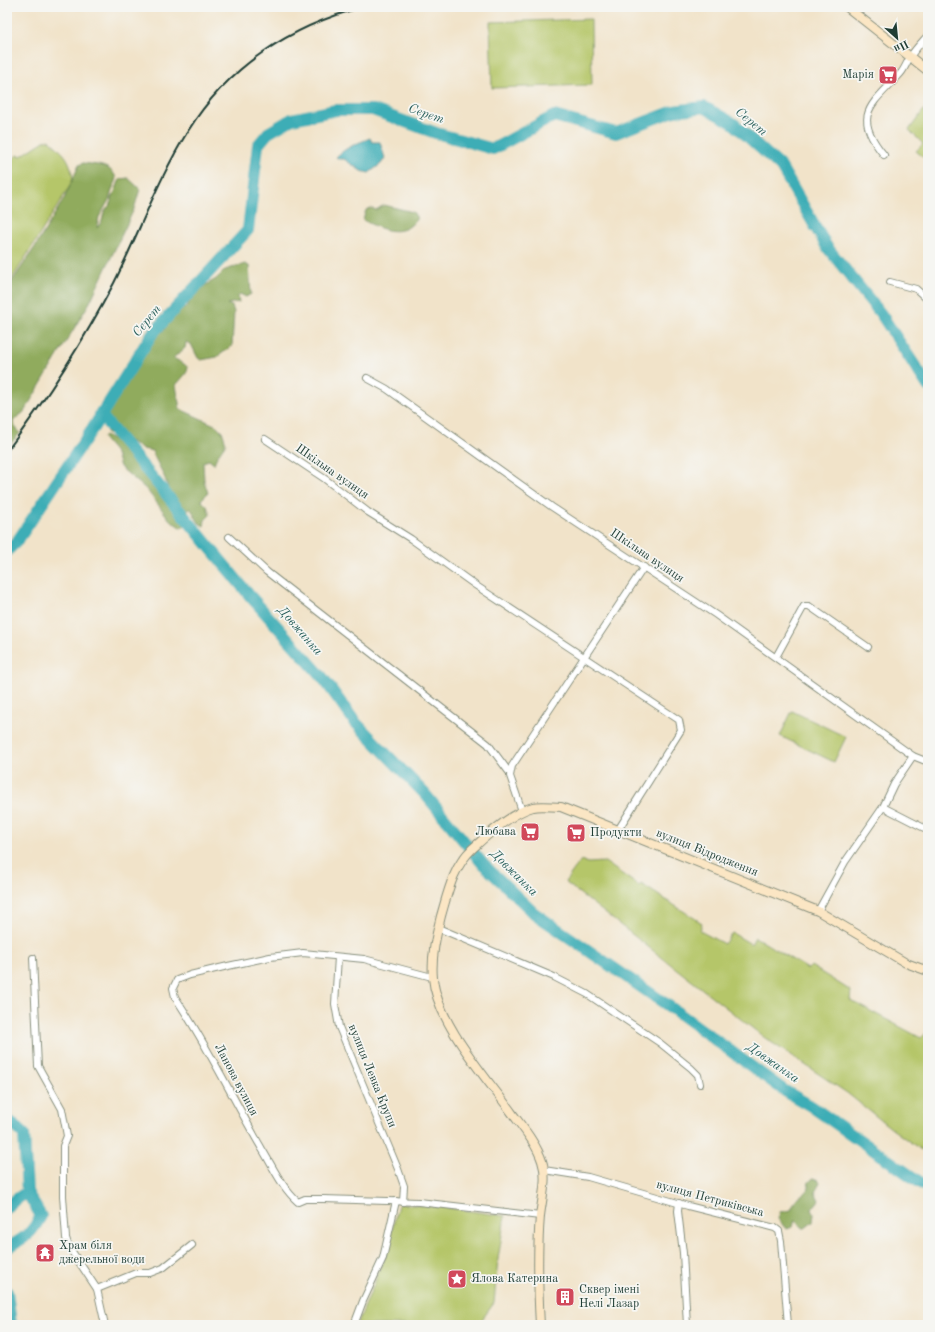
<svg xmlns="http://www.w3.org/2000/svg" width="935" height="1332" font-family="'Old Standard TT',serif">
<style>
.green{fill:#b5c669;stroke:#6a824e}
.forest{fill:#90ab5d;stroke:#587448}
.water{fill:#3cadb6;stroke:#2e7575}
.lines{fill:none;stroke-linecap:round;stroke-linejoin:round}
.river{stroke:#3cadb6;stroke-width:12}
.street-casing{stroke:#88907e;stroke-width:8}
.secondary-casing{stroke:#88907e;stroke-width:10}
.street{stroke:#fff;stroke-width:6}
.secondary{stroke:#fbe6c4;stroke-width:8}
.rail{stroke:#1f3d34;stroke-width:2}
.labels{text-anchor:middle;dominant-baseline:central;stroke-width:3.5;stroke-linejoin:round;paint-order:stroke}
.poi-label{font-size:12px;fill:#1f3d34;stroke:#f6f6f2;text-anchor:start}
.street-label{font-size:12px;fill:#1f3d34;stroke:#f6f6f2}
.water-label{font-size:13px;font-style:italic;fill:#285f5b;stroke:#f6f6f2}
</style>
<rect width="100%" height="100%" fill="#f6f6f2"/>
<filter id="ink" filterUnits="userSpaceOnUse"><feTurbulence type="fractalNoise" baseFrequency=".025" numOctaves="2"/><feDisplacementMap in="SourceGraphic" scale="8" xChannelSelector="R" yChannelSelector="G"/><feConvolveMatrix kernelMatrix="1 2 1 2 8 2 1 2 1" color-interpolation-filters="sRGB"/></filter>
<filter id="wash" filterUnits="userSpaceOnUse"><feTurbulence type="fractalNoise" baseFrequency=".012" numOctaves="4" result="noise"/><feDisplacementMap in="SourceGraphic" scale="16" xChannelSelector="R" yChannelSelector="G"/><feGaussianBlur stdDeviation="0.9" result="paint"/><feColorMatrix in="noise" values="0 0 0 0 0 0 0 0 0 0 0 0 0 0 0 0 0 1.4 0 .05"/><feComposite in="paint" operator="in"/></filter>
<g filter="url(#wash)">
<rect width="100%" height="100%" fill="#f1e3c9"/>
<g class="green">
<path d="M591,19L592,85L492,88L490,22Z"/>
<path d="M926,107L928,109V161L916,151L923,144L909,130Z"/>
<path d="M49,140C65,154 71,159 73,181L7,287V165L17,155L21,156L44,141Z"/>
<path d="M792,711L846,737L834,762L780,736Z"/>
<path d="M581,860L588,863L605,862L639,886L641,884L702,923L700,931L724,944L732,933L751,944L755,937L808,969L811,966L851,991L850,1000L921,1038L926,1033H928V1155L892,1129L847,1093L765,1038L565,882Z"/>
<path d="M402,1204L449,1208L505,1216L498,1259L494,1303L478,1325H357L386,1255L398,1205Z"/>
</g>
<g class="forest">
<path d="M83,163C95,165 111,164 116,178L109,200L99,217L97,228L102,221L104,212L109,206L120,179L128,178L140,189L134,209L90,302L24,412L14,420L13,423L20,433L7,448V289L35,247L65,197L79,165Z"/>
<path d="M384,205L413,212L417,218C404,239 381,230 363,220L366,210L371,208L376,210Z"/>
<path d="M245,264L249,266L251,294L246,297L240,294L238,296L239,302L227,304L232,306L234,312L232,346L217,357L201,360L198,358L191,344L186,342L185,348L173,358C193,368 191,368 176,385L180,409L217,426L222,431L226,443C222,450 216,456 214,464L209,460L203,462L204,481L208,493L201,500L207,506L210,515L205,520L204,526L199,523L191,509H188V525L181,528L170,520L146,489L120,467L116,454L103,438L104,436L124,442L145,461L168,489C166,476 157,464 152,451L143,449L123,437L107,434L104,408L118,387L121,374L140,363L146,342L164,330L172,315L187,307L194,292L216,279L225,270Z"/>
<path d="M813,1178L818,1180L820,1183L815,1192L819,1200L812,1209L814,1214L813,1222L805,1228H801L795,1220L793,1227L786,1229L778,1219L780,1212L791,1210L796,1199L807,1191L809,1182Z"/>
</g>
<path class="water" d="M370,138L372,142H380L385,158L381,164L369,173L361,171L344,159H339L336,157C346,147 358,143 370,138Z"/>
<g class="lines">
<g class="river">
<path d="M100,414L250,596L323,678L355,722L425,794L483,864L534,913L673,1009L785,1091L811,1106L928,1188"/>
<path d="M7,551L18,540L93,428L152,334L248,230L258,145L268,133L292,119L336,110H373L436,133L493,149L554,116L616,133L674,111L704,107L733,123L781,167L827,247L881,314L928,386"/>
<path d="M7,1119L24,1134L27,1192L11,1203L7,1208"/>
<path d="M7,1248C24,1238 31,1235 41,1216L27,1192"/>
<path d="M7,1292L11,1325"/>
</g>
</g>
</g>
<g filter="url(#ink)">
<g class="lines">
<defs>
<g id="street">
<path d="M884,155C850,114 873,104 901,73C905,68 907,62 910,57C915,49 922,42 928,35"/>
<path d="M890,282L916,289L928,300"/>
<path d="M367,378L387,389L552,507L716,615L913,756L928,762"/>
<path d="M265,439L325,479L368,512L411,539L475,585L679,720L681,730L618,830"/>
<path d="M229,537L267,572L488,744L509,772"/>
<path d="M776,657L804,606H809L868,647"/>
<path d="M883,807L928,830"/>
<path d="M522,811L510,776L512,766L644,567"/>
<path d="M818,911L845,862L883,807L894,784L913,756"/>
<path d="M438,928L554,977L587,994L660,1043L691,1068L698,1075L700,1084"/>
<path d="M338,957L335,1004L339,1027L398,1169L404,1186L403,1202"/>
<path d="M33,958L38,1066L62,1109L67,1136L63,1146V1196L66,1238L69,1247L97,1289L105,1325"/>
<path d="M432,977L364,959L303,953L270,957L228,966L190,975L177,980L173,988L175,997C208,1046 233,1099 262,1149C273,1167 282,1188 298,1202L305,1199H323L419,1202L540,1216"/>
<path d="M544,1170L588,1177L688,1206L775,1228L779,1231L781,1241L788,1325"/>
<path d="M679,1203L678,1211L683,1253L687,1325"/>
<path d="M97,1289L136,1273H150L163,1268L192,1245"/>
<path d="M354,1325L363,1301L383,1258L396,1201"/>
</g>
<g id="secondary">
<path d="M847,7L928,71"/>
<path d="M540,1325C538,1289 537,1252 540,1216C542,1198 548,1178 542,1161C536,1143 523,1128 512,1113C486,1077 437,1023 433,978C431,957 436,936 441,916C448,892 453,867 472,849C486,836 513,812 533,807C542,805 551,807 561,807L818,911L906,963L928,971"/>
</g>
</defs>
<use href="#street" class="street-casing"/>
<use href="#secondary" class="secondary-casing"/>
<use href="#street" class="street"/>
<use href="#secondary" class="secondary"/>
<path class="rail" d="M7,451C47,398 83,342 114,283C139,233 158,179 188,131C228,66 291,26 363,7"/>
</g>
</g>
<defs>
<symbol id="supermarket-square" viewBox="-11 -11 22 22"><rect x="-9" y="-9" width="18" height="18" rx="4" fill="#d1495b" stroke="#f6f6f2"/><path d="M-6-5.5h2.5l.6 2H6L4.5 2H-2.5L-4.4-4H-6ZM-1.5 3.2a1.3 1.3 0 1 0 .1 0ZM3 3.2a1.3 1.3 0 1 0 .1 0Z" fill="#fff"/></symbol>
<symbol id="temple-square" viewBox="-11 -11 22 22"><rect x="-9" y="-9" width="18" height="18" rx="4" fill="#d1495b" stroke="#f6f6f2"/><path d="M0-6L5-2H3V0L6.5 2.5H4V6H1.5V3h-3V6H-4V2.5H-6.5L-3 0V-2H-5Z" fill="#fff"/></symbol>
<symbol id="sight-square" viewBox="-11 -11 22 22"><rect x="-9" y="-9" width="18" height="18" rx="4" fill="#d1495b" stroke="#f6f6f2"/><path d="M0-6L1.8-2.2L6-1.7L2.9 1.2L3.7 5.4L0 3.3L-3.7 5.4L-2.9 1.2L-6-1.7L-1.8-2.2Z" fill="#fff"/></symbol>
<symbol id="building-square" viewBox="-11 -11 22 22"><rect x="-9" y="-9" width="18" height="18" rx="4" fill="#d1495b" stroke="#f6f6f2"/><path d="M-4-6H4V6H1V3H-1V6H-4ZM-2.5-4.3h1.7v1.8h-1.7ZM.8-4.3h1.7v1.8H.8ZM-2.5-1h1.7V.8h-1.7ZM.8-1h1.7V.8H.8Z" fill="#fff"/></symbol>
</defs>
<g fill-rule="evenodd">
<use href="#supermarket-square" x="877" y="64" width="22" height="22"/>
<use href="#supermarket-square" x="519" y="821" width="22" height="22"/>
<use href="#supermarket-square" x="565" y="822" width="22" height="22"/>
<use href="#temple-square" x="34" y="1242" width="22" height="22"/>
<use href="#sight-square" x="446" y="1268" width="22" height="22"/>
<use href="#building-square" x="554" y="1286" width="22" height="22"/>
</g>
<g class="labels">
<g class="poi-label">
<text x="874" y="75" text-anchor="end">Марія</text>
<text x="516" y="832" text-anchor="end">Любава</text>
<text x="590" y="833">Продукти</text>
<text x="59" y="1246">Храм біля<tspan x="59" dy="14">джерельної води</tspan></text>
<text x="471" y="1279">Ялова Катерина</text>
<text x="579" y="1290">Сквер імені<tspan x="579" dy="14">Нелі Лазар</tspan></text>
</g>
<g class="street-label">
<text transform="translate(332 472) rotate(35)">Шкільна вулиця</text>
<text transform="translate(647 556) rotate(34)">Шкільна вулиця</text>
<text transform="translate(707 853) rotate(22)">вулиця Відродження</text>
<text transform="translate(372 1076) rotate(68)">вулиця Левка Крупи</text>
<text transform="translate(236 1080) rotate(62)">Ланова вулиця</text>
<text transform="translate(710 1199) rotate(15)">вулиця Петриківська</text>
</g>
<g class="water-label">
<text transform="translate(426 114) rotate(19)">Серет</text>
<text transform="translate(751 122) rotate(39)">Серет</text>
<text transform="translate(147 321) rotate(-51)">Серет</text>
<text transform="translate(300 631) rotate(49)">Довжанка</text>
<text transform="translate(514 873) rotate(45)">Довжанка</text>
<text transform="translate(773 1063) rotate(35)">Довжанка</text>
</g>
</g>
<rect width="935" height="1332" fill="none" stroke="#f6f6f2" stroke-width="24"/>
<g transform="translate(897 38) rotate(153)" stroke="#f6f6f2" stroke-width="3" paint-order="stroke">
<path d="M0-3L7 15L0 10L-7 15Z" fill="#1f3d34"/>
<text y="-6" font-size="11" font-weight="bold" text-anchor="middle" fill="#1f3d34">Пн</text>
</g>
</svg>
